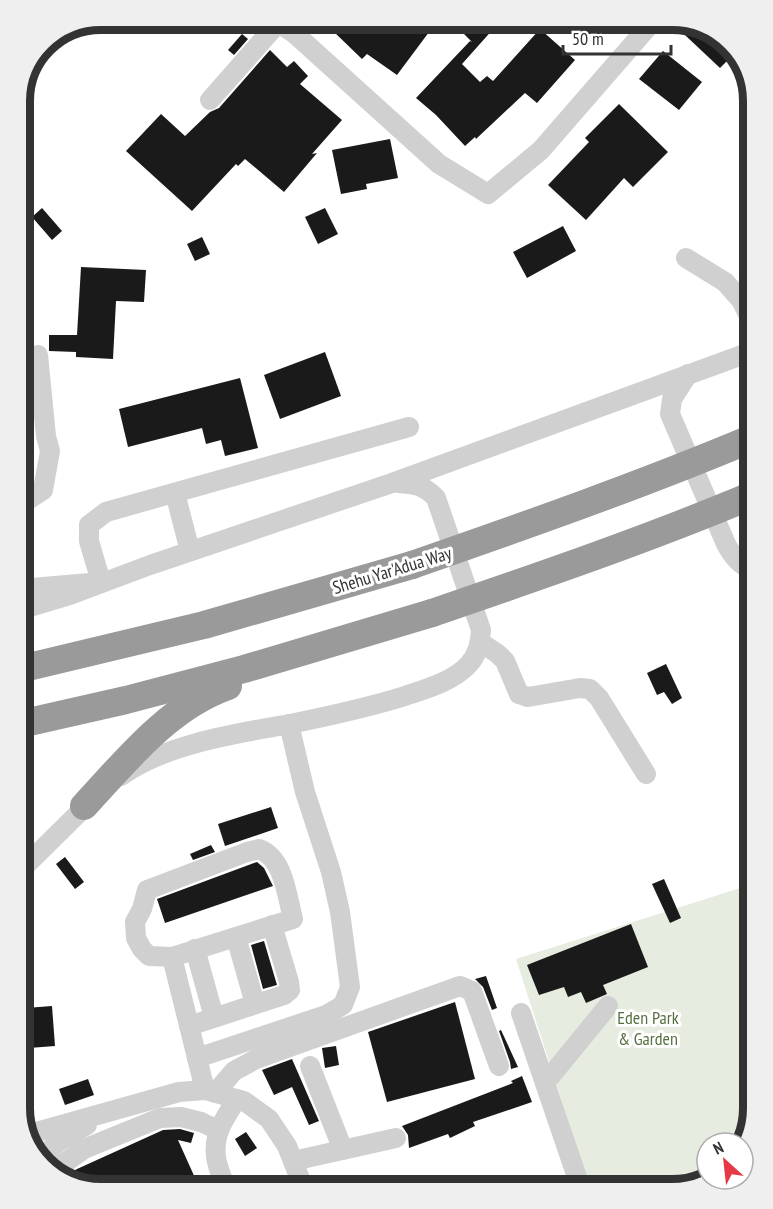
<svg xmlns="http://www.w3.org/2000/svg" width="773" height="1209" font-family="'PT Sans Narrow',sans-serif">
<style>
.green{fill:#e6ecdf}
.building{fill:#1a1a1a}
.lines{fill:none;stroke-linecap:round;stroke-linejoin:round}
.minor{stroke:#d0d0d0;stroke-width:20}
.highway{stroke:#9a9a9a;stroke-width:28}
.highway-bridge{stroke:#9a9a9a;stroke-width:28}
.labels{text-anchor:middle;dominant-baseline:central;stroke-width:6;stroke-linejoin:round;paint-order:stroke}
.street-label{font-size:18px;fill:#333;stroke:#fff}
.park-label{font-size:18px;fill:#56703f;stroke:#fff}
.rim{fill:none;stroke:#333;stroke-width:8}
</style>
<rect width="100%" height="100%" fill="#fff"/>
<path class="green" d="M753,884V1113L743,1144L707,1143V1179H710L708,1181L672,1189H590L516,959Z"/>
<g class="building">
<path d="M355,20H438L397,75L367,54L362,59L334,32L345,21L350,26Z"/>
<path d="M450,20H486L495,27L462,64L480,82L487,76L493,81L540,29L575,60L537,103L525,93L476,139L475,137L465,146L436,115L416,98L470,41L472,42Z"/>
<path d="M669,20H677L717,33L735,53L720,68Z"/>
<path d="M242,34L248,39L234,55L228,50Z"/>
<path d="M270,50L287,67L294,61L308,76L300,84L342,120L312,154L317,153L284,192L245,159L238,166L236,164L192,211L126,151L161,114L185,136L210,112L219,108Z"/>
<path d="M663,51L702,82L679,110L639,79Z"/>
<path d="M619,104L668,152L633,187L624,178L586,220L548,185L589,142L585,138Z"/>
<path d="M390,139L398,178L366,184L367,189L341,194L332,150Z"/>
<path d="M42,208L62,231L52,240L32,217Z"/>
<path d="M325,208L338,234L318,244L305,217Z"/>
<path d="M563,226L576,251L527,278L513,252Z"/>
<path d="M202,237L210,254L195,261L187,244Z"/>
<path d="M81,267L146,270L144,302L116,301L113,359L76,357V352L49,351V335H77Z"/>
<path d="M325,352L341,396L280,419L264,375Z"/>
<path d="M240,378L258,448L225,456L221,440L206,444L202,428L128,447L119,409Z"/>
<path d="M666,664L682,698L672,704L664,692L657,695L647,673Z"/>
<path d="M271,807L278,828L225,846L218,824Z"/>
<path d="M211,845L215,852L193,860L190,854Z"/>
<path d="M65,857L84,882L75,889L56,864Z"/>
<path d="M257,862L264,868L273,886L165,923L157,899Z"/>
<path d="M664,879L681,918L670,923L652,884Z"/>
<path d="M631,924L648,967L603,985L607,994L586,1003L581,992L568,997L564,987L539,995L527,965Z"/>
<path d="M264,941L277,985L263,989L251,945Z"/>
<path d="M486,976L497,1008L492,1010L483,987L475,979Z"/>
<path d="M455,1002L475,1079L387,1102L368,1032Z"/>
<path d="M52,1006L55,1046L29,1048L26,1008Z"/>
<path d="M501,1030L518,1067L511,1069L510,1062L499,1031Z"/>
<path d="M336,1046L339,1065L325,1068L322,1048Z"/>
<path d="M292,1059L319,1121L309,1125L292,1087L274,1095L262,1070Z"/>
<path d="M522,1076L532,1102L473,1122L475,1126L450,1138L448,1134L409,1148L408,1135L402,1126L513,1083L511,1081Z"/>
<path d="M88,1079L94,1095L65,1105L59,1089Z"/>
<path d="M180,1129L194,1133L191,1143L178,1140L200,1189H96L68,1180L72,1172L77,1169L163,1130Z"/>
<path d="M246,1132L257,1148L245,1156L235,1139Z"/>
</g>
<g class="lines">
<g class="minor">
<path d="M274,20L295,34L439,164L488,194L541,150L654,20"/>
<path d="M295,34L308,20"/>
<path d="M210,100L278,23"/>
<path d="M686,258L725,282L741,300L753,324"/>
<path d="M688,374L672,399L670,414L726,544C733,557 740,565 753,571"/>
<path d="M175,493L190,551"/>
<path d="M20,505L43,490L50,451L46,436L38,355"/>
<path d="M20,589L101,582L89,541V525L106,512L409,427"/>
<path d="M20,610L70,595L150,565L392,483L753,351"/>
<path d="M480,642L498,654L505,661L519,694L528,697L580,688L590,689L599,698L646,774"/>
<path d="M121,776C165,744 238,733 290,724C329,716 367,708 405,696C426,689 454,681 469,664C478,654 480,643 481,630L436,498C424,485 414,484 398,483"/>
<path d="M259,849C284,858 287,896 293,919L172,957L149,956L142,949L136,938L135,922L142,909L147,890L247,852Z"/>
<path d="M20,871L94,798"/>
<path d="M236,937L255,1004"/>
<path d="M195,949L214,1017"/>
<path d="M172,957L205,1090"/>
<path d="M521,1013L581,1189"/>
<path d="M189,1026L284,995L290,990L289,982L272,925"/>
<path d="M197,1058L326,1015L343,1005L350,987L340,912L331,872L305,792L289,724"/>
<path d="M310,1066L343,1150"/>
<path d="M545,1083L608,1006"/>
<path d="M215,1093L234,1071L256,1059L460,986L472,991L499,1066"/>
<path d="M26,1135L179,1092L205,1090L244,1101L269,1119L287,1146L304,1189"/>
<path d="M41,1158L57,1143L87,1125"/>
<path d="M293,1161L396,1138"/>
<path d="M56,1176L63,1164L84,1149L160,1118L181,1117L201,1122L218,1130"/>
<path d="M226,1189C223,1179 217,1167 216,1157C213,1133 225,1118 237,1099"/>
</g>
<g class="highway">
<path d="M20,669L204,625L412,565"/>
<path d="M20,724L126,700L244,669L432,613"/>
<path d="M84,806C126,761 168,707 228,686"/>
</g>
<g class="highway-bridge">
<path d="M412,565C527,525 641,485 753,438"/>
<path d="M432,613C540,576 648,539 753,495"/>
</g>
</g>
<g class="labels">
<g class="street-label">
<text transform="translate(392 570) rotate(-17)">Shehu Yar'Adua Way</text>
</g>
<g class="park-label">
<text x="648" y="1017">Eden Park<tspan x="648" dy="21">&amp; Garden</tspan></text>
</g>
</g>
<path d="M0 0H773V1209H0ZM101 30H672A71 71 0 0 1 743 101V1108A71 71 0 0 1 672 1179H101A71 71 0 0 1 30 1108V101A71 71 0 0 1 101 30Z" fill="#efefef" fill-rule="evenodd"/>
<path class="rim" d="M101 30H672A71 71 0 0 1 743 101V1108A71 71 0 0 1 672 1179H101A71 71 0 0 1 30 1108V101A71 71 0 0 1 101 30Z"/>
<g transform="translate(725 1161) rotate(333)"><circle r="28" fill="#ffffff" stroke="#adadad" stroke-width="1.5"/>
<path d="M0-4.5L10 22L0 15L-10 22Z" fill="#e63946"/>
<text y="-9" font-size="16" font-weight="bold" text-anchor="middle" fill="#333333">N</text>
</g>
<path d="M563 45v9h108v-9" fill="none" stroke="#333333" stroke-width="3"/>
<text x="572" y="45" font-size="18" fill="#333333" stroke="#ffffff" stroke-width="4.5" paint-order="stroke">50 m</text>
</svg>
